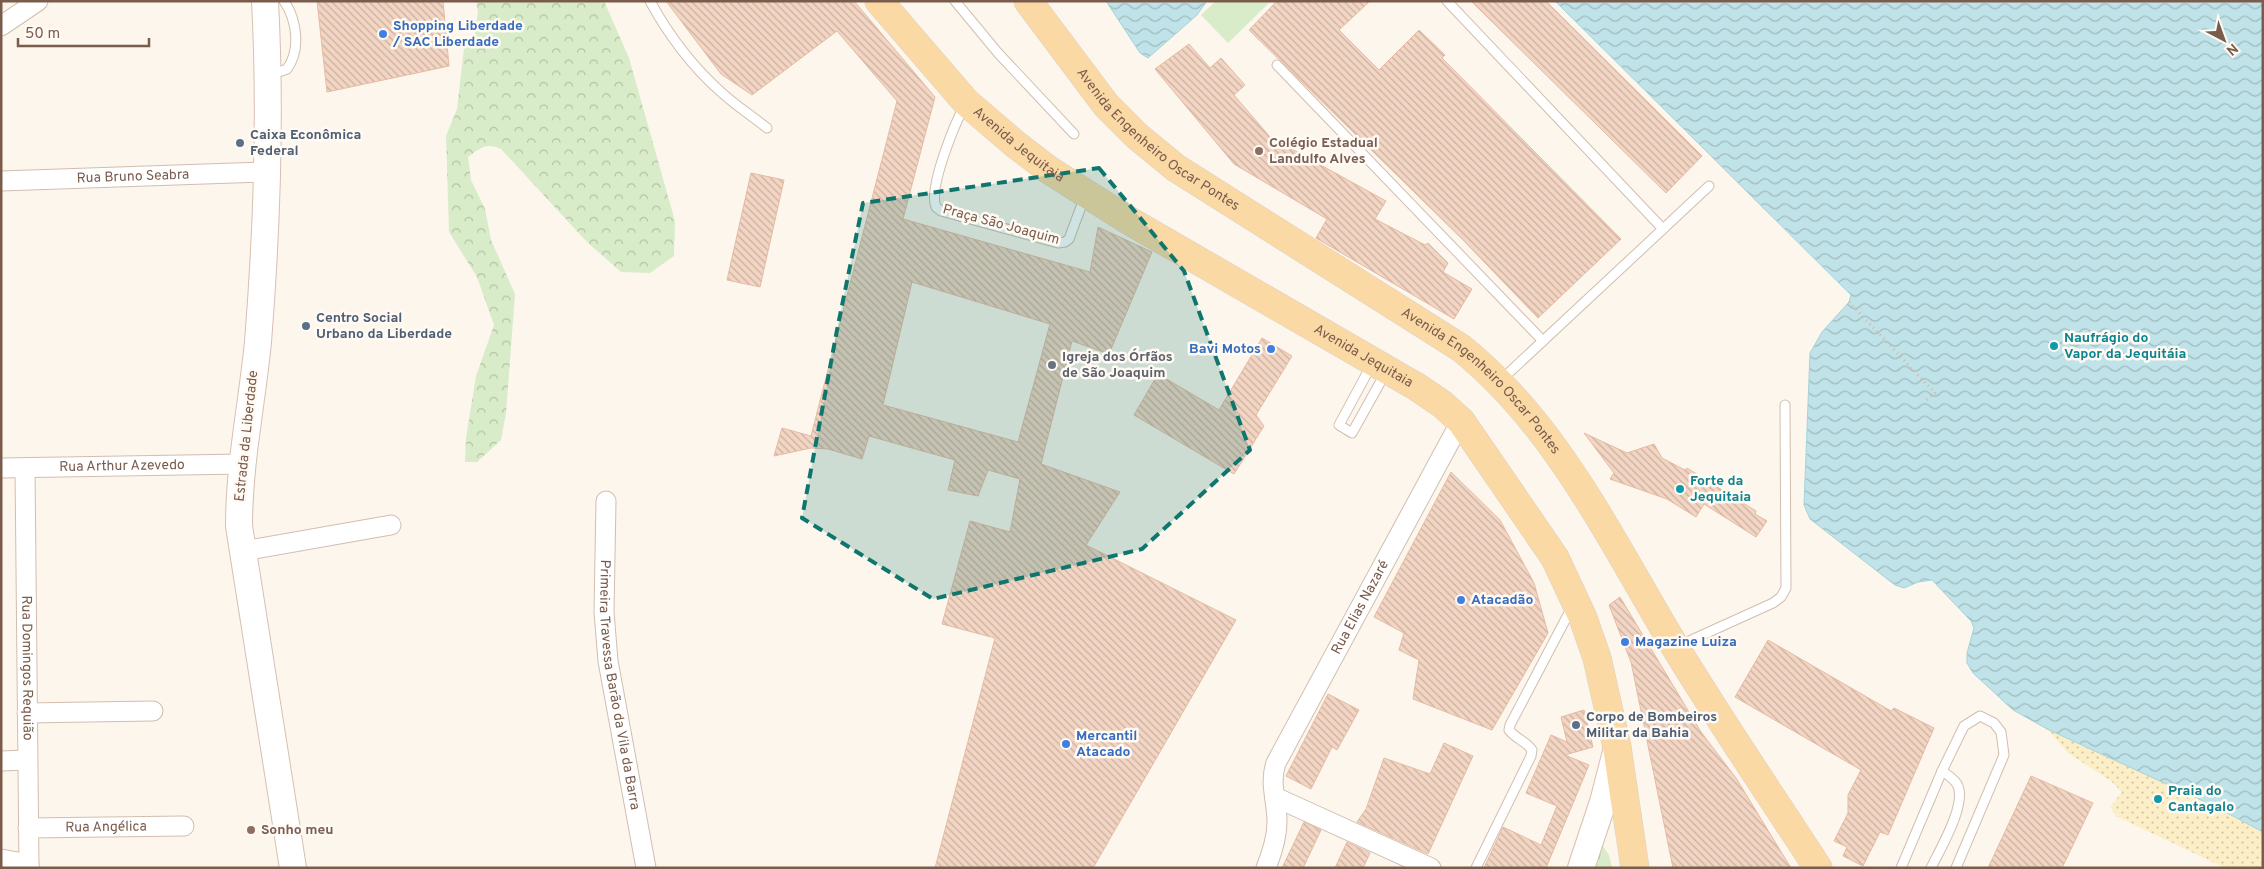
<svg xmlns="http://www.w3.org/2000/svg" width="2264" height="869" font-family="Overpass,sans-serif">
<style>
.grass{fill:url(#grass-tufts)}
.forest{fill:url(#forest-crowns)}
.sand{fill:url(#sand-dots)}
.pitch{fill:#d8ecc9}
.water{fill:url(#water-waves);stroke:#a5d3da}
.building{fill:url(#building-back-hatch);stroke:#e6bba3;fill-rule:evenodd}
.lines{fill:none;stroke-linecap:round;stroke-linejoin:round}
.lane-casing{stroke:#d1beb0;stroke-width:11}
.street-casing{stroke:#d1beb0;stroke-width:21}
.secondary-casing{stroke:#d6c0b0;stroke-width:28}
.primary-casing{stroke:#dad1cd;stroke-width:29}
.path{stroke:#d9b8a5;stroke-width:3;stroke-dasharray:1 4;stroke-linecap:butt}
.lane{stroke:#fff;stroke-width:9}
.street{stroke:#fff;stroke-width:19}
.secondary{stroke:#fff;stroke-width:26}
.primary{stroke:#fbd9a5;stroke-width:28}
.marked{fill:#0f766e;fill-opacity:0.2;stroke:#0f766e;stroke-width:4;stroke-dasharray:10 6;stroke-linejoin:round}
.shop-dot{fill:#3f7fe0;stroke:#fffaf3;stroke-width:2}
.service-dot{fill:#5c6f8a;stroke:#fffaf3;stroke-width:2}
.education-dot{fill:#8d6e63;stroke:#fffaf3;stroke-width:2}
.culture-dot{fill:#0f9aa8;stroke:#fffaf3;stroke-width:2}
.worship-dot{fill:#6b7280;stroke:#fffaf3;stroke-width:2}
.labels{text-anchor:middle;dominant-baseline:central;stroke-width:5;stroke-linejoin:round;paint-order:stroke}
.shop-label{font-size:14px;font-weight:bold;fill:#366cbe;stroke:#fffaf3;text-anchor:start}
.service-label{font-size:14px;font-weight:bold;fill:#4e5e75;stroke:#fffaf3;text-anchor:start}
.street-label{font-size:14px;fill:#7a5c4d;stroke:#fffaf3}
.education-label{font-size:14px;font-weight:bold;fill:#785e54;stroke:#fffaf3;text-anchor:start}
.culture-label{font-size:14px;font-weight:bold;fill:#0d838f;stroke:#fffaf3;text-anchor:start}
.worship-label{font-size:14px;font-weight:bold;fill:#5b616d;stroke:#fffaf3;text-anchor:start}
</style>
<defs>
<pattern id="grass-tufts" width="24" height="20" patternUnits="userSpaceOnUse" patternTransform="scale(1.25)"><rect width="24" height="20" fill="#d8ecc9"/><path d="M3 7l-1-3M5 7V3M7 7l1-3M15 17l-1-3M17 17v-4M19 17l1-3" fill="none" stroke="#b4c2a5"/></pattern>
<pattern id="forest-crowns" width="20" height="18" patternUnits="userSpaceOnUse" patternTransform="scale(1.25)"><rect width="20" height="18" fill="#d8ecc9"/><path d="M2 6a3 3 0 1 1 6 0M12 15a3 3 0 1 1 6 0" fill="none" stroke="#b4c2a5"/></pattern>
<pattern id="sand-dots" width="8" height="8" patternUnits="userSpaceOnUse" patternTransform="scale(1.25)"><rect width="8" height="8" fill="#fcefc7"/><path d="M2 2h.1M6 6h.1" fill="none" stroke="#d1c5a4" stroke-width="1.8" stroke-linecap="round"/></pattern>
<pattern id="water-waves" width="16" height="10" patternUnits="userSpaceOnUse" patternTransform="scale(1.25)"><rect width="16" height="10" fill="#bfe3e8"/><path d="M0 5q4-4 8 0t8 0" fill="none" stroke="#a0bbbe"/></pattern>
<pattern id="building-back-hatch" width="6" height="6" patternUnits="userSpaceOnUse" patternTransform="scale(1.25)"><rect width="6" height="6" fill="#f3d5c3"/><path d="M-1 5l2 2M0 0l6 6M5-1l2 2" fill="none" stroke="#cab0a1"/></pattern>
</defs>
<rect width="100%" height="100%" fill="#fdf6ec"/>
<path class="grass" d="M1598,839L1609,855L1612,868H1587Z"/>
<path class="forest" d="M476,1H604L629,58L675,221L674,256L650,273L621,272L587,242L501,149C487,142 480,148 468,157L471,180L485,209L491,240L515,294L506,413L501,440L477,462H465L466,438L476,376L494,325L477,277L449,232L446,136L457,109L464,48L474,40L478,11Z"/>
<path class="sand" d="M2047,729L2214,806L2263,832V868H2225L2116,816L2110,807L2122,792L2111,781L2068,753Z"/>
<path class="pitch" d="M1216,1H1271L1228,43L1201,15Z"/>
<g class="water">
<path d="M1106,1H1207L1197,15L1148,58L1140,53Z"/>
<path d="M1555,1H2263V832L2214,806L2047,729L2013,710L1973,673L1967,663V653L1974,628L1971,621L1932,580L1918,582L1904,588L1895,585L1810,519L1804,505L1810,353L1822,332L1849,302L1851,295Z"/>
</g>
<g class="building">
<path d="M317,1H443L449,66L327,92Z"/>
<path d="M666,1H854L935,97L903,219L1090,272L1098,227L1152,252L1109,354L1072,341L1041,464L1120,492L1086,545L1236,620L1093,868H935L995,638L942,624L970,521L1010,532L1020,479L988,470L978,496L948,490L955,460L869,436L862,459L828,449L811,448L774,456L782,428L811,436L897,101L837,31L752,95L721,74ZM912,282L1050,324L1018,442L883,405Z"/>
<path d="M1277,1H1370L1339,30L1379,70L1419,30L1445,55L1442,58L1621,239L1538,318L1463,240L1249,30Z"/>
<path d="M1471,1H1546L1702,156L1666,193Z"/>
<path d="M1189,44L1210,68L1221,58L1245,85L1234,95L1270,137L1386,201L1375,219L1425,245L1428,243L1448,263L1443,272L1472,289L1454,319L1316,238L1327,219L1234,164L1155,69Z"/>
<path d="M751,173L784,180L760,287L727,280Z"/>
<path d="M1262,338L1292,356L1256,415L1264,426L1234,474L1134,415L1158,374L1219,410Z"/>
<path d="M1584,433L1627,453L1654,444L1662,458L1685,470L1687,468L1756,511L1755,514L1767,521L1756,537L1704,504L1696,517L1667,499L1610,479L1614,473Z"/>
<path d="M1451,472L1500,520L1534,583L1548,633L1492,730L1413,699L1419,660L1399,650L1404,633L1374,617Z"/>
<path d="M1620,597L1701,732L1736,778L1791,868H1673L1631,662L1609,605Z"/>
<path d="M1768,640L1891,711L1894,708L1934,728L1888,835L1880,832L1863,866L1843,856L1847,847L1834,841L1848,813V795L1861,770L1735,697Z"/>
<path d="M1328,694L1359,710L1337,750L1332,747L1311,789L1286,776Z"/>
<path d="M1584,710L1593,747L1565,755L1589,765L1546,868H1484L1503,827L1541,845L1557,806L1526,793L1551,735L1567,742L1561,717Z"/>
<path d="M1444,743L1473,756L1428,854L1357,822L1366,809L1384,758L1430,774Z"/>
<path d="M2031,776L2093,803L2062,868H1988Z"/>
<path d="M1304,822L1321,830L1303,868H1282Z"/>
<path d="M1347,842L1370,853L1363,868H1335Z"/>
</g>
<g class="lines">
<defs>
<g id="lane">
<path d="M650,1C668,34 693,67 721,92C735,105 752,116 767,128"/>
<path d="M955,1L998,53L1074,134"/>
<path d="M1447,1L1663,229L1500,381"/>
<path d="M1277,65L1543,341"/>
<path d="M270,75L287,69C301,50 297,20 284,1"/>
<path d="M965,105C955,123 928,188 936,207L941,211L1058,243L1065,242L1069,239L1085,196"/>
<path d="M1663,229L1709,186"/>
<path d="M1372,364L1339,425L1352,433L1386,372"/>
<path d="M1678,646L1773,603L1781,597L1786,588L1785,405"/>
<path d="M1942,771L1964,726L1980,716L1994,723L2001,732L2004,755L1956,868"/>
<path d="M1476,868L1531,756L1532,750C1526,741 1516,739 1509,730L1510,725L1572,607"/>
<path d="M1901,868L1942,771C1948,775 1953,778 1957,784C1968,803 1940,849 1931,868"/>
</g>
<g id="street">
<path d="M1,26L38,1"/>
<path id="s1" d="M1,181L266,172"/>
<path id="s2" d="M1,468L243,464"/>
<path id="s3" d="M25,468L29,868"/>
<path id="s4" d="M606,501L604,612L608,661L646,868"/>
<path d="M243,551L391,525"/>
<path d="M27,713L153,711"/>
<path d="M1,761L27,760"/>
<path d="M1275,797L1431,868"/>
<path id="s5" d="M28,828L184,826"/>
<path d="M1,859L29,864"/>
<path id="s6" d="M1266,868C1272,853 1277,837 1277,822C1277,801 1269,783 1276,763L1461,421"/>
</g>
<g id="secondary">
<path d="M265,1C271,114 267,229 258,342C252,403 239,464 239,526L293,868"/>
<path d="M1581,868L1603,802L1617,748"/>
</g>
<g id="primary">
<path id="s7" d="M879,1L966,102L1015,144L1049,170L1128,220L1417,387L1442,404L1461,421L1555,558L1583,618L1597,658L1617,747L1635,868"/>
<path id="s8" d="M1028,1L1106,105L1137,136L1176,168L1461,348C1557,425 1612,542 1674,645C1720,721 1770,794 1818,868"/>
</g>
</defs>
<use href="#lane" class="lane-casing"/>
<use href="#street" class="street-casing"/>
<use href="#secondary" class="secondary-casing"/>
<use href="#primary" class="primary-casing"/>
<path class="path" d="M1849,302L1935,393L1925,401"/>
<use href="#lane" class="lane"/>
<use href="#street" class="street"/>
<use href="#secondary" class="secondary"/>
<use href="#primary" class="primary"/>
</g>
<path class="marked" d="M1099,168L1184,271L1250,450L1142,549L933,599L802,518L837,330L863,203Z"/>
<g class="shop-dot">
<circle cx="383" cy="34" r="5"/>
<circle cx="1271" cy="349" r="5"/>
<circle cx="1461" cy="600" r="5"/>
<circle cx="1625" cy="642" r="5"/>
<circle cx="1066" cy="744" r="5"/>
</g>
<g class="service-dot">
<circle cx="240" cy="143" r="5"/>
<circle cx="306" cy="326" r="5"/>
<circle cx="1576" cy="725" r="5"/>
</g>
<g class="education-dot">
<circle cx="1259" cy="151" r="5"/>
<circle cx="251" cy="830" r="5"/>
</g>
<g class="culture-dot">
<circle cx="2054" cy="346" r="5"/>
<circle cx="1680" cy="489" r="5"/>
<circle cx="2158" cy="799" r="5"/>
</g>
<circle class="worship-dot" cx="1052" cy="365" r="5"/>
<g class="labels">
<g class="shop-label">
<text x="393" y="26">Shopping Liberdade<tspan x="393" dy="16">/ SAC Liberdade</tspan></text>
<text x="1261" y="349" text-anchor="end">Bavi Motos</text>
<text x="1471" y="600">Atacadão</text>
<text x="1635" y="642">Magazine Luiza</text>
<text x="1076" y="736">Mercantil<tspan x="1076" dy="16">Atacado</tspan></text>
</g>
<g class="service-label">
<text x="250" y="135">Caixa Econômica<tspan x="250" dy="16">Federal</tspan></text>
<text x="316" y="318">Centro Social<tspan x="316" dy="16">Urbano da Liberdade</tspan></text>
<text x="1586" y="717">Corpo de Bombeiros<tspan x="1586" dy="16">Militar da Bahia</tspan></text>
</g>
<g class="street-label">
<text stroke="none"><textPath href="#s8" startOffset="192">Avenida Engenheiro Oscar Pontes</textPath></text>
<text stroke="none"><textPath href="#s7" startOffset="201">Avenida Jequitaia</textPath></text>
<text stroke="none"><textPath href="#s1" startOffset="132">Rua Bruno Seabra</textPath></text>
<text transform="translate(1001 225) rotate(15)">Praça São Joaquim</text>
<text stroke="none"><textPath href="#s7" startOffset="606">Avenida Jequitaia</textPath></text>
<text stroke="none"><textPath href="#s8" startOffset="598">Avenida Engenheiro Oscar Pontes</textPath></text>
<text transform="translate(247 436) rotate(-84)">Estrada da Liberdade</text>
<text stroke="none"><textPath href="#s2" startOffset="121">Rua Arthur Azevedo</textPath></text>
<text stroke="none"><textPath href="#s6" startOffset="284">Rua Elias Nazaré</textPath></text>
<text stroke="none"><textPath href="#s3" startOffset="200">Rua Domingos Requião</textPath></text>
<text stroke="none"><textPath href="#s4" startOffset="185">Primeira Travessa Barão da Vila da Barra</textPath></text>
<text stroke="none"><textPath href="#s5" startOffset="78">Rua Angélica</textPath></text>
</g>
<g class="education-label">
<text x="1269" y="143">Colégio Estadual<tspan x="1269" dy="16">Landulfo Alves</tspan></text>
<text x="261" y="830">Sonho meu</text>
</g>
<g class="culture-label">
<text x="2064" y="338">Naufrágio do<tspan x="2064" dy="16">Vapor da Jequitáia</tspan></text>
<text x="1690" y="481">Forte da<tspan x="1690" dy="16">Jequitaia</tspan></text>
<text x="2168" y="791">Praia do<tspan x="2168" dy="16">Cantagalo</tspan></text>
</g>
<g class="worship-label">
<text x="1062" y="357">Igreja dos Órfãos<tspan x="1062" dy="16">de São Joaquim</tspan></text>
</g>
</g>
<rect width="2264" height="869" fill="none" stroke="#7a5c4d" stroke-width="5"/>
<g transform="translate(2224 40) rotate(139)" stroke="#fffaf3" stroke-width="4" paint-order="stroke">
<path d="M0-4L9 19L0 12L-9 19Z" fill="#7a5c4d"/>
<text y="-8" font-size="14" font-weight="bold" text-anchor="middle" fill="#7a5c4d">N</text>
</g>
<path d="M18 38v8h131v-8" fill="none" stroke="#7a5c4d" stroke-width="2.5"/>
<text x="25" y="38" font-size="15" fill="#7a5c4d" stroke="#fffaf3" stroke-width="4" paint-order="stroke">50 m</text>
</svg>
